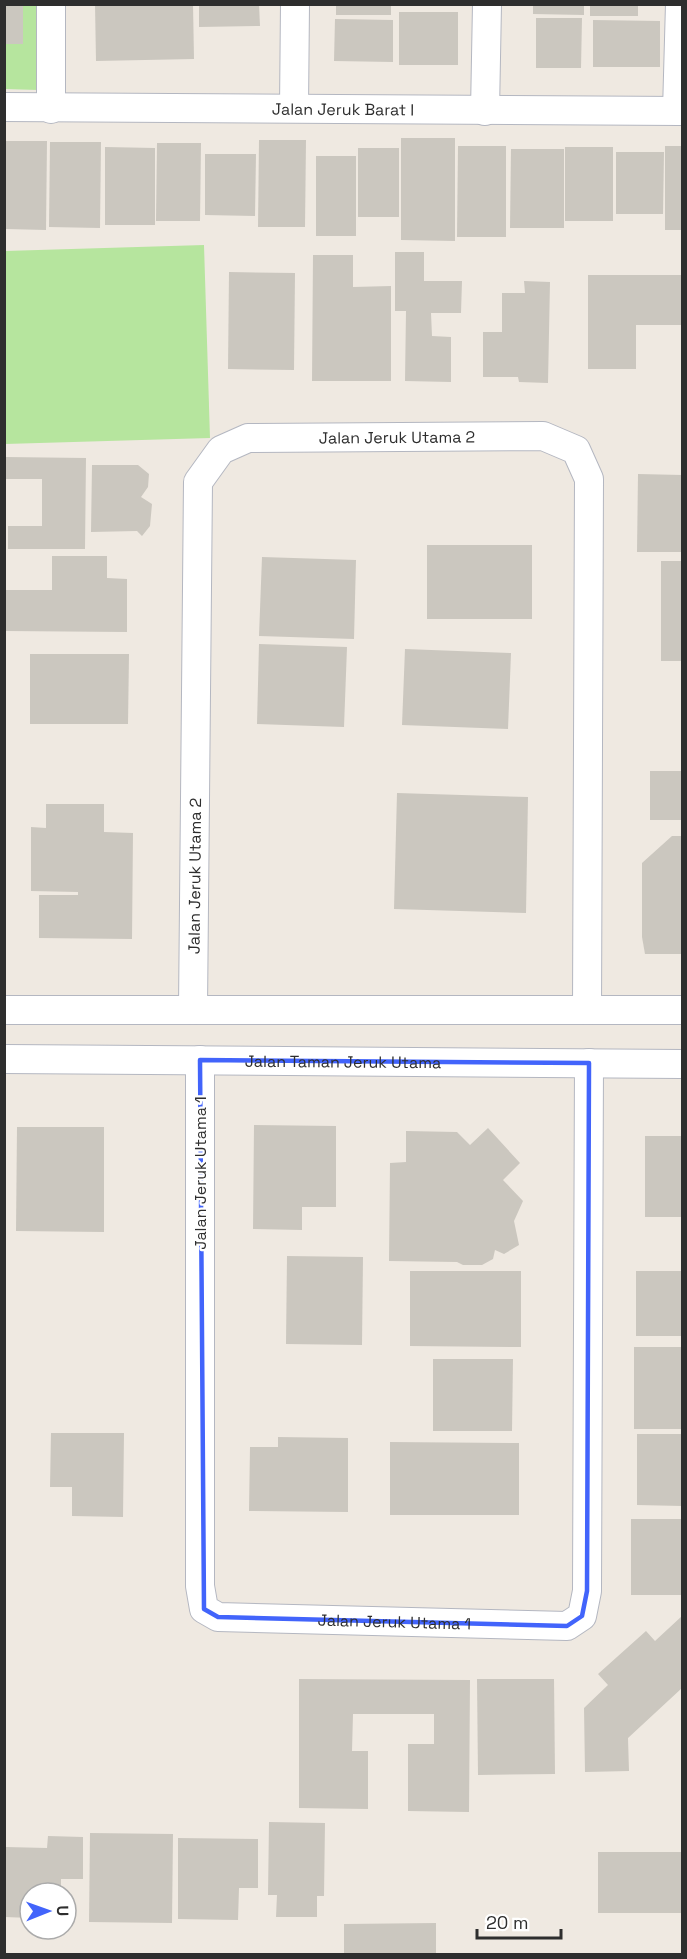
<svg xmlns="http://www.w3.org/2000/svg" width="687" height="1959" font-family="'Space Grotesk',sans-serif">
<style>
.green{fill:#b6e59e}
.building{fill:#cbc7bf}
.lines{fill:none;stroke-linecap:round;stroke-linejoin:round}
.minor-casing{stroke:#b4b7c1;stroke-width:30}
.minor{stroke:#fff;stroke-width:28}
.marked{fill:none;stroke:#4264fb;stroke-width:4.5;stroke-linejoin:round}
.labels{text-anchor:middle;dominant-baseline:central;stroke-width:4.5;stroke-linejoin:round;paint-order:stroke}
.street-label{font-size:16px;fill:#2e2e2e;stroke:#fff}
</style>
<rect width="100%" height="100%" fill="#efe9e1"/>
<g class="green">
<path d="M5,5H38V90L5,89Z"/>
<path d="M204,245L210,438L5,444V251Z"/>
</g>
<g class="building">
<rect x="4" y="4" width="19" height="40"/>
<path d="M95,4H193L194,59L96,61Z"/>
<path d="M199,4H259L260,26L199,27Z"/>
<rect x="336" y="4" width="55" height="11"/>
<path d="M533,4H584V15L533,14Z"/>
<rect x="590" y="4" width="48" height="12"/>
<rect x="399" y="12" width="59" height="53"/>
<path d="M536,18H582L581,68H536Z"/>
<path d="M335,19L393,20V62L334,61Z"/>
<path d="M593,20L660,21V67H593Z"/>
<path d="M401,138H455V241L401,240Z"/>
<path d="M259,140H306L305,227H258Z"/>
<path d="M6,141H47L46,230L6,229Z"/>
<path d="M50,142H101L100,228L49,227Z"/>
<path d="M157,143H201L200,221H156Z"/>
<path d="M458,146H506V237H457Z"/>
<rect x="665" y="146" width="17" height="84"/>
<path d="M105,147L155,148V225H105Z"/>
<rect x="565" y="147" width="48" height="74"/>
<rect x="358" y="148" width="41" height="69"/>
<path d="M511,149H564V228H510Z"/>
<path d="M616,152H664L663,214H616Z"/>
<path d="M205,154H256L255,216L205,215Z"/>
<rect x="316" y="156" width="40" height="80"/>
<path d="M395,252H424V281H462L461,313H431L432,336L451,337V382L405,381L406,311H395Z"/>
<path d="M313,255H353V287L391,286V381H312Z"/>
<path d="M229,272L295,273L294,370L228,369Z"/>
<path d="M588,275H682V325H636V369H588Z"/>
<path d="M524,281L550,282L548,383L519,382L518,377H483V332H502V293H525Z"/>
<path d="M6,457L86,458L85,549H8V526H42V479H6Z"/>
<path d="M92,465H138L149,474L148,487L141,497L152,504L150,526L142,536L137,531L91,532Z"/>
<path d="M638,474L682,475V552H637Z"/>
<rect x="427" y="545" width="105" height="74"/>
<path d="M52,556H107V578L127,579V632L5,631V590H52Z"/>
<path d="M262,557L356,560L354,639L259,636Z"/>
<rect x="661" y="561" width="21" height="100"/>
<path d="M259,644L347,647L344,727L257,724Z"/>
<path d="M405,649L511,653L508,729L402,725Z"/>
<path d="M30,654H129L128,724H30Z"/>
<rect x="650" y="771" width="32" height="49"/>
<path d="M397,793L528,797L526,913L394,909Z"/>
<path d="M46,804H104V832L133,833L132,939L39,938V895H78V892L31,891V827L46,828Z"/>
<path d="M672,836H682V954H645L642,937V863Z"/>
<path d="M254,1125L336,1126V1207H302V1230L253,1229Z"/>
<path d="M17,1127H104V1232L16,1231Z"/>
<path d="M488,1128L520,1163L503,1180L523,1201L514,1221L519,1245L504,1254L495,1250L493,1259L482,1265H463L457,1262L389,1261L390,1163L406,1162V1131L457,1132L470,1145Z"/>
<rect x="645" y="1136" width="37" height="81"/>
<path d="M287,1256L363,1257L362,1345L286,1344Z"/>
<path d="M410,1271H521V1347L410,1346Z"/>
<rect x="636" y="1271" width="46" height="65"/>
<rect x="634" y="1347" width="48" height="82"/>
<path d="M433,1359H513L512,1431H433Z"/>
<path d="M51,1433H124L123,1517L72,1516V1487H50Z"/>
<path d="M637,1434H682V1506L637,1505Z"/>
<path d="M278,1437L348,1438V1512L249,1511L250,1447H278Z"/>
<path d="M390,1442L519,1443V1515H390Z"/>
<rect x="631" y="1519" width="51" height="76"/>
<path d="M682,1616V1688L628,1738L629,1771L585,1772L584,1708L608,1685L598,1674L646,1631L655,1641Z"/>
<path d="M299,1679L470,1680L469,1812L408,1811V1744H434V1714H353L352,1751H368V1809L299,1808Z"/>
<path d="M477,1679H554L555,1774L478,1775Z"/>
<path d="M269,1822L325,1823L324,1896H317V1917H276L277,1895H268Z"/>
<path d="M90,1833L173,1834L172,1923L89,1922Z"/>
<path d="M48,1836L83,1837V1879H61V1893H30V1918L5,1917L6,1847L47,1848Z"/>
<path d="M178,1838L258,1839V1888H239L238,1920L178,1919Z"/>
<rect x="598" y="1852" width="84" height="61"/>
<path d="M436,1923V1954H344V1924Z"/>
</g>
<g class="lines">
<defs>
<g id="minor">
<path d="M51,4V109"/>
<path id="s1" d="M4,107L682,111"/>
<path d="M294,108L295,4"/>
<path d="M485,111L487,4"/>
<path d="M677,111L680,4"/>
<path d="M4,1010H682"/>
<path id="s2" d="M193,1010L198,482L221,450L248,438L543,436L576,450L589,479L587,1010"/>
<path id="s3" d="M4,1059L682,1064"/>
<path id="s4" d="M200,1060V1586L204,1609L218,1617L567,1626L582,1616L587,1591L589,1063"/>
</g>
</defs>
<use href="#minor" class="minor-casing"/>
<use href="#minor" class="minor"/>
</g>
<path class="marked" d="M200,1060L589,1063L587,1591L582,1616L567,1626L218,1617L204,1609Z"/>
<g class="labels">
<g class="street-label">
<text stroke="none"><textPath href="#s1" startOffset="339">Jalan Jeruk Barat I</textPath></text>
<text stroke="none"><textPath href="#s2" startOffset="746">Jalan Jeruk Utama 2</textPath></text>
<text stroke="none"><textPath href="#s2" startOffset="134">Jalan Jeruk Utama 2</textPath></text>
<text stroke="none"><textPath href="#s3" startOffset="339">Jalan Taman Jeruk Utama</textPath></text>
<text transform="translate(200 1173) rotate(-90)">Jalan Jeruk Utama 1</text>
<text stroke="none"><textPath href="#s4" startOffset="742">Jalan Jeruk Utama 1</textPath></text>
</g>
</g>
<rect width="687" height="1959" fill="none" stroke="#2e2e2e" stroke-width="12"/>
<g transform="translate(48 1911) rotate(89)"><circle r="28" fill="#ffffff" stroke="#ababab" stroke-width="1.5"/>
<path d="M0-4.5L10 22L0 15L-10 22Z" fill="#4264fb"/>
<text y="-9" font-size="16" font-weight="bold" text-anchor="middle" fill="#2e2e2e">U</text>
</g>
<path d="M477 1929v9h84v-9" fill="none" stroke="#2e2e2e" stroke-width="3"/>
<text x="486" y="1929" font-size="18" fill="#2e2e2e" stroke="#ffffff" stroke-width="4.5" paint-order="stroke">20 m</text>
</svg>
